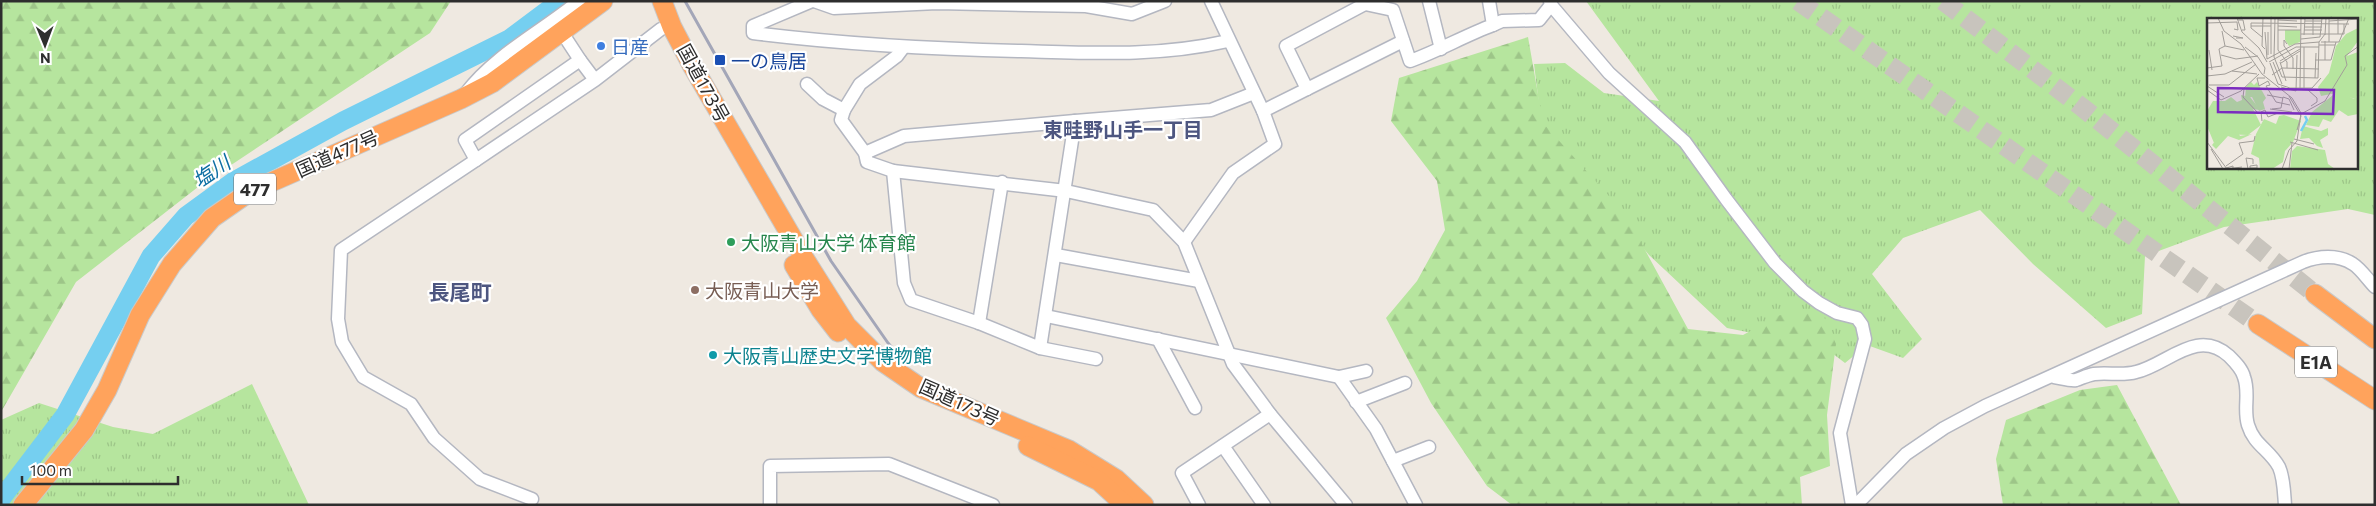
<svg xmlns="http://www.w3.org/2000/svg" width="2376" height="506" font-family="Commissioner,'Noto Sans JP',sans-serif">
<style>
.grass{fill:url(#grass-tufts);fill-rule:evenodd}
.forest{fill:url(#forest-firs)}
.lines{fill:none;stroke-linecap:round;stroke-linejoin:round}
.river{stroke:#75cff0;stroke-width:19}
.highway-tunnel{stroke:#c8c4bd;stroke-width:19;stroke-dasharray:19 9;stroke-linecap:butt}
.minor-casing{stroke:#b4b7c1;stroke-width:15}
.highway-casing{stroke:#c9c9c9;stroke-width:21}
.minor{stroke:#fff;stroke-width:12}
.highway{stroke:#ffa35c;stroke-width:19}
.rail{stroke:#a3a6b8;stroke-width:3}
.shop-dot{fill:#3f7fe0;stroke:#fff;stroke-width:2}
.transit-dot{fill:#1a4fb4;stroke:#fff;stroke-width:2}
.leisure-dot{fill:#2e9e5b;stroke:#fff;stroke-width:2}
.education-dot{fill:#8d6e63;stroke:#fff;stroke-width:2}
.culture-dot{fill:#0f9aa8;stroke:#fff;stroke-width:2}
.labels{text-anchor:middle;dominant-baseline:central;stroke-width:4.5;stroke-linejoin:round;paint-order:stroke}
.shield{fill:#fff;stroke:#6d6d6d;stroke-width:1}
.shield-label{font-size:18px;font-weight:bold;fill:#2e2e2e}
.shop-label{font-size:19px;fill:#366cbe;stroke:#fff;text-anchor:start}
.transit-label{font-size:19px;fill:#164399;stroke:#fff;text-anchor:start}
.street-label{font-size:19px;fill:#2e2e2e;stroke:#fff}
.leisure-label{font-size:19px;fill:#27864d;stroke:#fff;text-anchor:start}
.education-label{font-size:19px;fill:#785e54;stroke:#fff;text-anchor:start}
.culture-label{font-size:19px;fill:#0d838f;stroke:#fff;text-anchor:start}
.neighbourhood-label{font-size:20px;font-weight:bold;fill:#4d5680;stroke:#fff}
.water-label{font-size:20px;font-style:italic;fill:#0d6fa3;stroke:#fff}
.quarter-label{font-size:21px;font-weight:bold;fill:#4d5680;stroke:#fff}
.inset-river{fill:none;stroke:#75cff0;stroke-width:2.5}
.inset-road{fill:none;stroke:#a29e99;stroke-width:1}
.view{fill:#7b2cbf;fill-opacity:0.15;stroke:#7b2cbf;stroke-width:2.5}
.inset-edge{fill:none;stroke:#2e2e2e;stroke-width:2.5}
</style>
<defs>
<pattern id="grass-tufts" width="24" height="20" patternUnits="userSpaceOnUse" patternTransform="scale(1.25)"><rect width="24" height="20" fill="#b6e59e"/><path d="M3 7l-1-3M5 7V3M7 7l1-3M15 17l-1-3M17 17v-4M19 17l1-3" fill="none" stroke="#9dc588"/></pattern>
<pattern id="forest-firs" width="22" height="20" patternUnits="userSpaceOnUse" patternTransform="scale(1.25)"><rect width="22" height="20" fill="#b6e59e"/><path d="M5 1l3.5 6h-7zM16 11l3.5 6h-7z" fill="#9dc588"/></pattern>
</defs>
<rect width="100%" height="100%" fill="#efe9e1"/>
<g class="grass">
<path d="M1586,1H2375V215L2348,209L2224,227L2145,256L2142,314L2106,328L2033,264L1980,210L1903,238L1872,274L1922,339L1903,358L1867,345L1845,363L1824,347L1727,328L1649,255L1542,128L1534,64L1565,63L1604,93L1659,101ZM2208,19H2357V168H2208Z"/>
<path d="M252,384L309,505H1V420L39,403L113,427L153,434Z"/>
</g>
<g class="forest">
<path d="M1,1H451L430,33L198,187L76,282L1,412Z"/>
<path d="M1528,37L1543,123L1626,215L1688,329L1743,335L1780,315L1821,310L1836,344L1827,415L1830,466L1800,477L1802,505H1512L1487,486L1431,403L1386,318L1417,281L1445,230L1437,181L1391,121L1399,78Z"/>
<path d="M2117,385L2181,505H2003L1996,459L2006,420L2080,390Z"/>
</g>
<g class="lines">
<path class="river" d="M1,499L65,415L151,256L186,216L234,181L343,121L509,39L560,1"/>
<g class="highway-tunnel">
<path d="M1798,1L2258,324"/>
<path d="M1943,1L2083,108L2315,294"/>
</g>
<defs>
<g id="minor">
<path d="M812,1L753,26V33C842,44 931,49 1021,51C1093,53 1158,57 1228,41"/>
<path d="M814,1L834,8L937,3L1030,5L1086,6L1132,14L1165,1"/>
<path d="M1211,1L1263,111L1307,89"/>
<path d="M1364,1L1365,4L1393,10L1410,61C1438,51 1464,36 1493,25L1489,1"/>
<path d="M1429,1L1441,49"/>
<path d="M1365,4L1286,46L1307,89L1403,41"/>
<path d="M1551,5L1609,73L1685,142L1726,199L1775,263L1803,291L1819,303L1837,313L1857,318L1862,325L1865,339L1840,433L1852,505"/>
<path d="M1493,25L1502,21L1539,20L1551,5L1550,1"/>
<path d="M561,31L580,60"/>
<path d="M595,80L580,60L465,140L476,160L595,80L661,29"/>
<path d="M807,84L823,99L844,110L841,120L865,153L867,162L893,171L904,283L911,300L979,323L1040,348L1075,121L1211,110L1254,93"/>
<path d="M466,93C496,54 541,32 579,1"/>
<path d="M844,110L860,84L897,56L903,48"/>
<path d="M865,153L904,136L1075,121"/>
<path d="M476,160L341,250L338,319L342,342L363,377L411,404L434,438L480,479L532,499"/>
<path d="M893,171L1066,191L1153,210L1184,242L1233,364L1270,414L1346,505"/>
<path d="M1184,242L1233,173L1275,144L1263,111"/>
<path d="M1056,255L1199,281"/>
<path d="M1046,316L1339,377L1366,371"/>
<path d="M979,323L1002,182"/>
<path d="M1158,339L1195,408"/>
<path d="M1040,348L1096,359"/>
<path d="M1339,377L1376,429L1416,505"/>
<path d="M2054,377C2061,378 2070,381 2076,380C2082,378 2088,375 2094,374C2108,372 2122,376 2136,372C2167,365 2197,327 2229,356C2235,362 2242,369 2244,377C2250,393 2243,409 2248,425C2254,445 2270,450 2279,467C2284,478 2284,493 2285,505"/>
<path d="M1356,402L1405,383"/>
<path d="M1223,446L1264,505"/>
<path d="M1393,461L1429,447"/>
<path d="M770,505V466L889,464L993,505"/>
<path d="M1199,505L1182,473L1270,414"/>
<path d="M1856,505L1906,454L1944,428L1985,406L2303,262C2318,256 2338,254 2353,264C2361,269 2368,280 2375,287"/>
</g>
<g id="highway">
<path d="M662,1L672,27L693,67L804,258L847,326L883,362L921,388L1069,450L1116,479L1144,505"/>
<path d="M794,265L821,310L838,332"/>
<path d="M2315,294L2375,339"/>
<path d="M2258,324L2375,400"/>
<path d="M1028,446L1099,481L1125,505"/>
<path d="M23,505L84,430L107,390L140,315L172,264L212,218L251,191L461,99L492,83L603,1"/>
</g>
</defs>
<use href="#minor" class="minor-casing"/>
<use href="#highway" class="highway-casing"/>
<use href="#minor" class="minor"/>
<use href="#highway" class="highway"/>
<path class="rail" d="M685,1L831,261L888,343L906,364"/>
</g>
<circle class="shop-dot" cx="601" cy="46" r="5"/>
<rect class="transit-dot" x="714" y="54" width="12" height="12" rx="2.5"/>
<circle class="leisure-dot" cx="731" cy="242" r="5"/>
<circle class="education-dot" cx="695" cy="290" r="5"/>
<circle class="culture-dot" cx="713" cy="355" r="5"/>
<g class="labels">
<g class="shield">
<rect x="234" y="173.5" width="42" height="31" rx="4"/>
<rect x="2295" y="346.5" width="42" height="31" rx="4"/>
</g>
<g class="shield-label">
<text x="255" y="189">477</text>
<text x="2316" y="362">E1A</text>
</g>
<g class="shop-label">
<text x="611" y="46">日産</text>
</g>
<g class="transit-label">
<text x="731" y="60">一の鳥居</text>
</g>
<g class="street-label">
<text transform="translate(704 83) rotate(61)">国道173号</text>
<text transform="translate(337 153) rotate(-24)">国道477号</text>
<text transform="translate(960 402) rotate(24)">国道173号</text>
</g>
<g class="leisure-label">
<text x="741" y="242">大阪青山大学 体育館</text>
</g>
<g class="education-label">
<text x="705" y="290">大阪青山大学</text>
</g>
<g class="culture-label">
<text x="723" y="355">大阪青山歴史文学博物館</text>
</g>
<g class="neighbourhood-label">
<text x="1123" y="129">東畦野山手一丁目</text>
</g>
<g class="water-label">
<text transform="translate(211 171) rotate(-34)">塩川</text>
</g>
<g class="quarter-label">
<text x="460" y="291">長尾町</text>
</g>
</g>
<g transform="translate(2207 18)">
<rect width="151" height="151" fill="#efe9e1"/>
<path d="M151,10V23L140,38L151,34V77L148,81L129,75L114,78L111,69L122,55L129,28L139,16ZM34,77L43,79L51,89L52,92L46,91L54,107L41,117L15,116L7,125L0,108V93L6,83H18L24,79L30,84L35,82Z" fill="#b6e59e"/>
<path d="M44,64L47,67L50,64L59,80L56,84L58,91L52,93L45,79L38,80L39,69ZM131,73L147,81L151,78V96L141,98L132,92L124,104L116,101L112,109L99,107L105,94ZM77,97L94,103L86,124L78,133L76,144L65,151H53L52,140L44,136L49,116L57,101L69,106L72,98ZM96,108L114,113L121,110V117L113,122L116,130L110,128L102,120L93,121ZM31,114L33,118L45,116L32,122L21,118L9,131L5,127L14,116ZM90,128L118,132L121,146L128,151H83L85,133Z" fill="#b6e59e"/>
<path d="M78,12H93V24L82,28L78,22Z" fill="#b6e59e"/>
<path class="inset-river" d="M94,113L100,102L98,98"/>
<path class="inset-road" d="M11,0L17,13L34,26L55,56L85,80L94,95L90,123L82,132L75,151M30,0L35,14L52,30L60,44M56,0L55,28L58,31M68,0L67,39L75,59L111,60L112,24M71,0V32L80,44V50M31,2H36L38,12H35M71,2L90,3M98,3H115M122,3L152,1M0,5L30,4L31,12L27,11M44,8H64M71,8L90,9M97,9H115M71,12H94M97,12H115M15,13L18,28M58,14L60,41M94,16H137V6M131,16V0H142M97,17L98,0M106,17V0M118,17L119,0M26,18L36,20H29M55,19L44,10V5L142,6M94,21L113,19L115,0M114,24H132L142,0M122,24V0M80,26L77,22V28L86,40V51M112,27H128M38,29L51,39L58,50L57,56M2,32L5,52M64,36V0M14,37L29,41L51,38M61,37V14M60,41L88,26L112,24L118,16M108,42H124L129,24M118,42V23M73,43L93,31M62,44L89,29H112M66,44L75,66M73,44L79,63M63,45L71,66L83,70H105L114,60M74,45L93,33M0,50L15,48L12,31L18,28L37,32M25,53L50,56M65,57L75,50L112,51M0,58L18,56L45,44M58,60H50L52,68L61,63L63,67L59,68L69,84L83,87M108,60L109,35M2,67H22L49,46M0,68L17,79M74,69L89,73L90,37M93,70L94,0M97,70V29M37,71L36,79L51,95M0,72L14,82L34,73L52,56M101,72L110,80V84L104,88M60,77L76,80M82,78L94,98L90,112M63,91L85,94M65,91L74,90L76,79L82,81L87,92M94,96L118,83L140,47L138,38L152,28M55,103L54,94L58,92L61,99L71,95L93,96M87,121L107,126M0,124L20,151M83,124L111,132M4,131L16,151L26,148V151M50,147V150H43V148ZM19,148L36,136L32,125L47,123L48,118M20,151L35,149M41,151L39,140L46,141V146M82,151L85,125"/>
<path class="view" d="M11,70L127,72L126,96L11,94Z"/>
<rect width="151" height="151" class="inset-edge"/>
</g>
<rect width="2376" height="506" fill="none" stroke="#2e2e2e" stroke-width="5"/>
<g transform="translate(45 45) rotate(179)" stroke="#ffffff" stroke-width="4" paint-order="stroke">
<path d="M0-4L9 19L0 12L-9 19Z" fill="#2e2e2e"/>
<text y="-8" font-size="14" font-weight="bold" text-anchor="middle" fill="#2e2e2e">N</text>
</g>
<path d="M22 476v8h156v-8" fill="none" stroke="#2e2e2e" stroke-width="2.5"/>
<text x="30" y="476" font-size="15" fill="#2e2e2e" stroke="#ffffff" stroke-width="4" paint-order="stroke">100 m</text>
</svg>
